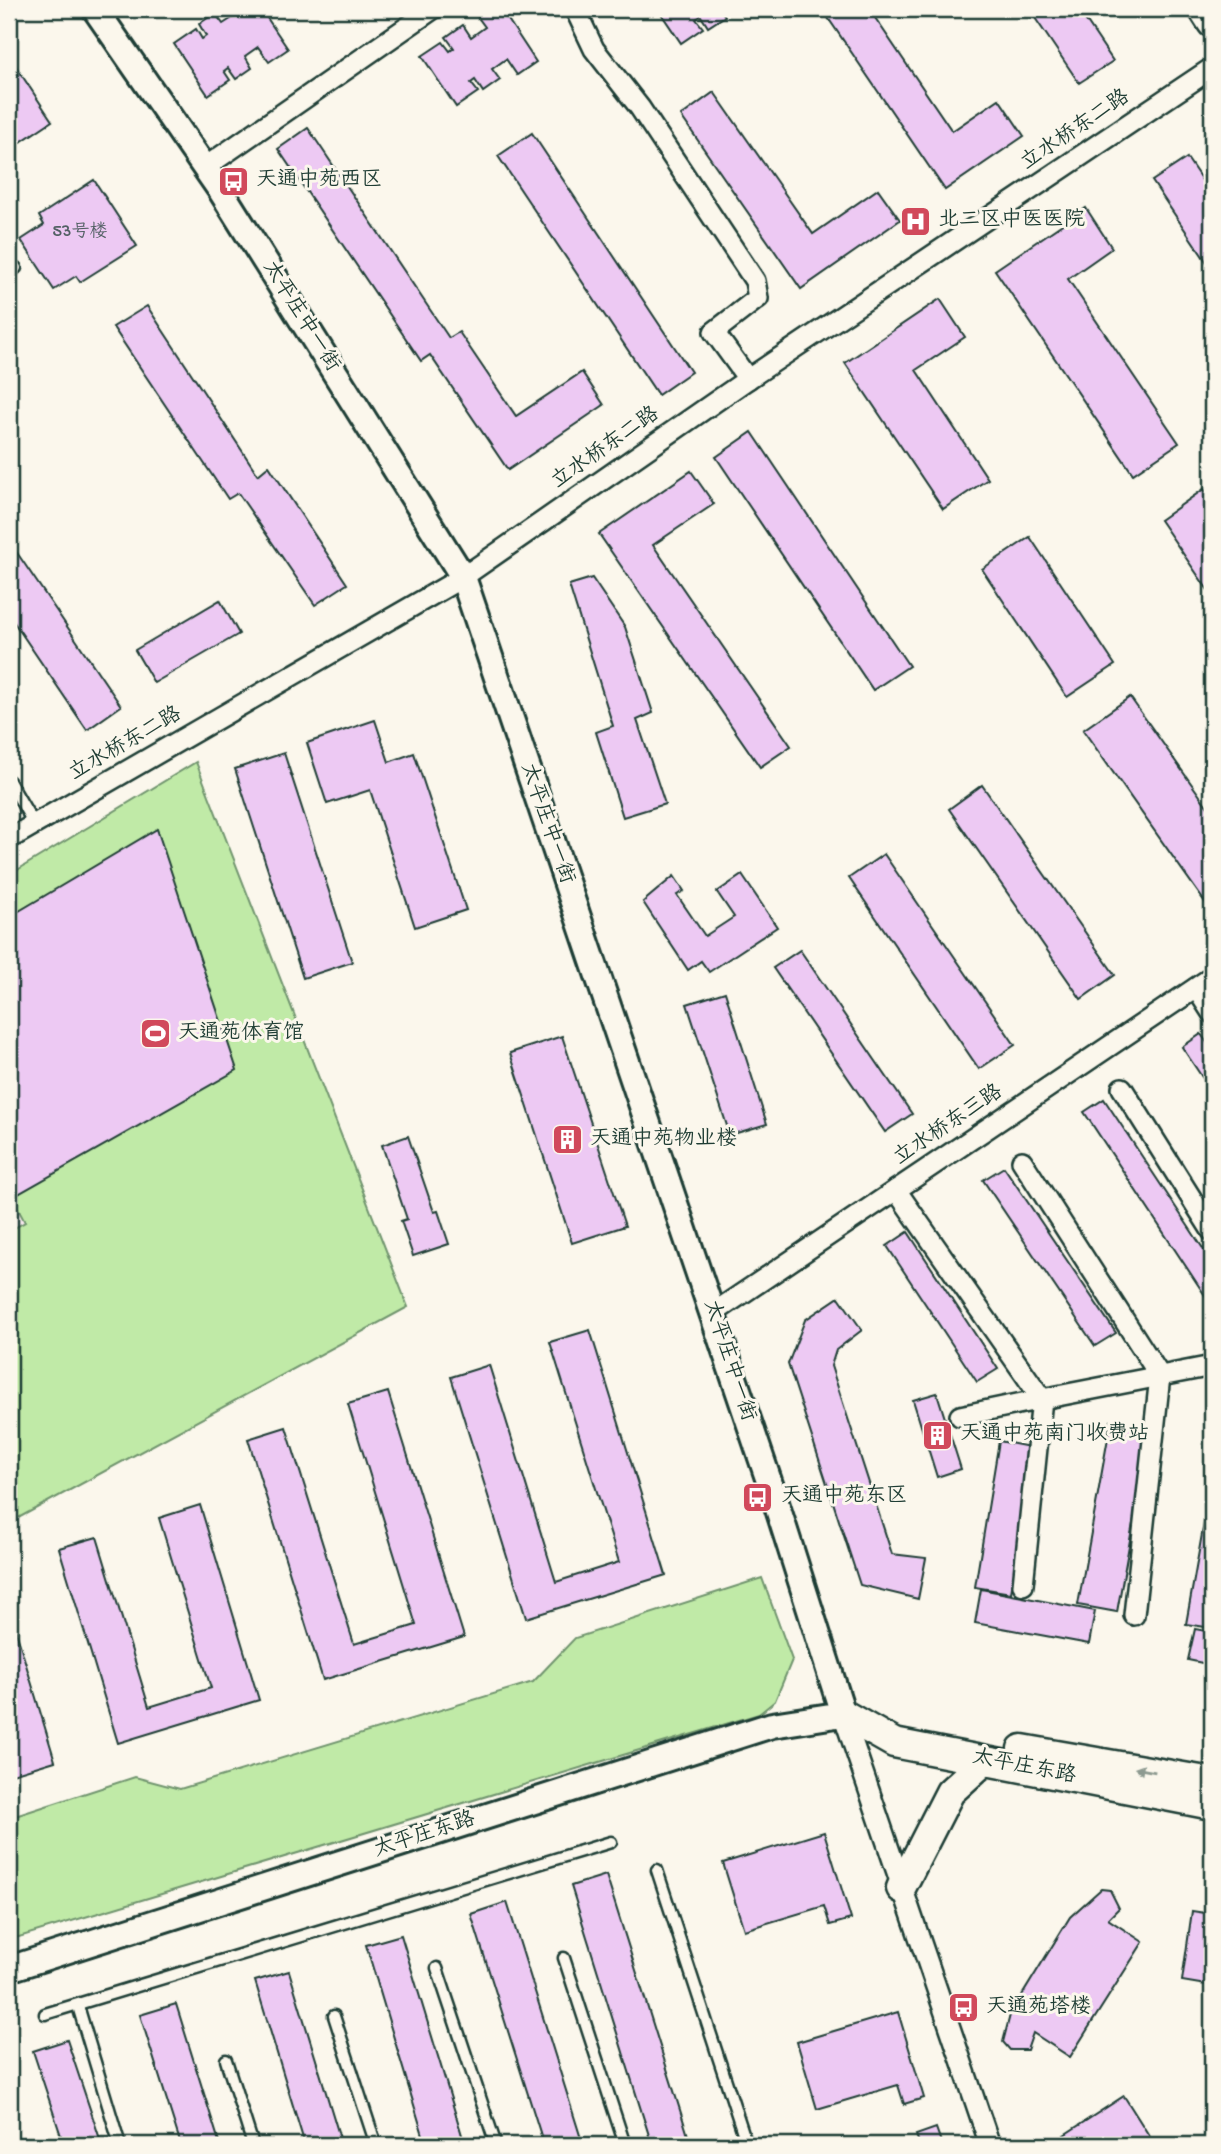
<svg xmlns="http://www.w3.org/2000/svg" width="1221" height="2154" font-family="'Gochi Hand','LXGW WenKai TC',sans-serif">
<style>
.built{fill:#f7e9ee}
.green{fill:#c0eaa7;stroke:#70946e;stroke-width:2}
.building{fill:#edc9f3;stroke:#1f3d34;stroke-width:2}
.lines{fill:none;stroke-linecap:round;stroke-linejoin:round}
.service-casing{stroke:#1f3d34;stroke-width:15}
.minor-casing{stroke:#1f3d34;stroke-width:24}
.tertiary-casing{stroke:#1f3d34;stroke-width:30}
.secondary-casing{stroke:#1f3d34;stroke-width:33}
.service{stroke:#fbf7ec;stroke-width:10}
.minor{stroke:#fbf7ec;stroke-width:19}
.tertiary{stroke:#fbf7ec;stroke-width:24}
.secondary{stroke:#fbf7ec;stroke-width:28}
.oneway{fill:#8d9a90}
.labels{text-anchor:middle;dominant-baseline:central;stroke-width:6;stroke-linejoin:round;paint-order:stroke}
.number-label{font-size:18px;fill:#526064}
.street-label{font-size:21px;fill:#1f3d34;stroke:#fbf7ec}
.poi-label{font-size:21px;fill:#1f3d34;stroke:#fbf7ec;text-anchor:start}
</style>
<rect width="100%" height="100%" fill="#fbf7ec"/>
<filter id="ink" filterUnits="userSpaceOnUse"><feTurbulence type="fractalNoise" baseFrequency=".0143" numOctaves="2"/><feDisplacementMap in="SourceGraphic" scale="14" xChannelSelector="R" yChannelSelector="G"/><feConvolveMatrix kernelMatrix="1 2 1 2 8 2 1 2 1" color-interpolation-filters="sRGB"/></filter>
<g filter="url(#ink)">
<path class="built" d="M9,1192L25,1223L9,1231Z"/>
<g class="green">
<path d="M196,762L408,1307L9,1523V1231L25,1222L9,1192V875Z"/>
<path d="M762,1578L792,1660L775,1701L759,1714L9,1940V1818L135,1777L180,1789L533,1682L575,1638Z"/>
</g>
<g class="building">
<path d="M233,9H261L288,49L269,62L258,47L245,56L252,68L236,79L228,68L224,71L230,80L208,95L174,44L196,29L202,39L206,36L199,24L215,13L223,24L237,15Z"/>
<path d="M480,9H501L536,62L517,75L506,59L492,69L500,80L483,92L475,80L471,83L478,92L456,107L422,56L443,42L450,51L454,48L446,37L463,25L471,37L485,27L474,12Z"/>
<path d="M658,9H720L725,16L708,27L701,16L696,19L703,28L681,43Z"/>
<path d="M822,9H869L952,131L999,99L1024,136L945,190Z"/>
<path d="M1029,9H1078L1113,61L1079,83Z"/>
<path d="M9,56L52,121L19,143L9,127Z"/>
<path d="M714,92L813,234L878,189L900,220L801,289L681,116Z"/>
<path d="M308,128L449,338L459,332L516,416L582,372L604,405L508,470L430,355L421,361L278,149Z"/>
<path d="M532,133L691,372L658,395L498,156Z"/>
<path d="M1187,158L1212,195V270L1152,181Z"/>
<path d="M94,180L137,246L80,282L76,276L54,290L21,240L44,225L39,216Z"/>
<path d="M1086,208L1112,248L1068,279L1179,443L1133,474L995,270Z"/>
<path d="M940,299L965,337L916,370L988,479L943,509L845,363Z"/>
<path d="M147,306L258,475L269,466L347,584L315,605L238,493L228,499L113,327Z"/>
<path d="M752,432L909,666L873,690L716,457Z"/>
<path d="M691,471L714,504L653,545L791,746L760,767L599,534Z"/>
<path d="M1204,489L1212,500V596L1160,520Z"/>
<path d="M1030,537L1115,665L1067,697L982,569Z"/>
<path d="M9,541L121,706L87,730L9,615Z"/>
<path d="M592,578L625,627L653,713L637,720L665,804L623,817L596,732L613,726L569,585Z"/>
<path d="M220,600L239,634L154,683L135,650Z"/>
<path d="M1130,697L1212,813V912L1083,730Z"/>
<path d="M375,720L389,762L414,753L466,910L415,927L370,790L327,804L307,743Z"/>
<path d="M284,753L352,962L303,978L235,769Z"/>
<path d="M982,785L1115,975L1081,999L949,809Z"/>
<path d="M157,829L237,1070L18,1194L9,1177V917Z"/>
<path d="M884,854L1015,1045L979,1069L849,878Z"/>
<path d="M742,875L777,927L709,972L701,961L688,970L643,902L674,876L684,891L677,895L705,936L734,917L717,892Z"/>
<path d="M800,950L912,1114L885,1132L773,968Z"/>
<path d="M725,992L767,1124L730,1135L687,1004Z"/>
<path d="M1201,1034L1212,1050V1092L1182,1047Z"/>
<path d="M562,1036L625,1226L572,1243L510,1053Z"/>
<path d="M1104,1099L1212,1262V1306L1084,1112Z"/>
<path d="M408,1136L434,1212L438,1211L449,1244L413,1256L401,1221L407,1219L382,1145Z"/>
<path d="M1004,1167L1116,1333L1095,1346L983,1180Z"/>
<path d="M908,1232L998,1369L977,1382L887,1246Z"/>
<path d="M839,1297L862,1330L836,1350L831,1366L892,1554L926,1558L918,1599L860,1585L788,1364L805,1320Z"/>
<path d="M590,1330L666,1575L526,1618L451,1377L489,1365L556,1582L619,1562L550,1342Z"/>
<path d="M388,1392L464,1637L323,1680L248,1439L286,1427L354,1644L416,1625L348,1404Z"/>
<path d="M937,1393L961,1469L937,1477L913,1400Z"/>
<path d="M1111,1421L1150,1429L1117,1612L1078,1605Z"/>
<path d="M999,1441L1035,1448L1011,1593L975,1587Z"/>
<path d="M1212,1478V1628L1186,1624Z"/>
<path d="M200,1505L259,1700L118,1743L59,1548L97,1537L149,1707L211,1688L159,1518Z"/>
<path d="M981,1589L1095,1611L1089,1644L975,1623Z"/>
<path d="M9,1608L55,1761L9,1775Z"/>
<path d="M1195,1629L1212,1632V1665L1188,1660Z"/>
<path d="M824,1832L851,1919L830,1925L824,1906L744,1930L723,1863Z"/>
<path d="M606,1875L691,2145H652L571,1886Z"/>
<path d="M1101,1889L1110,1890L1119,1908L1108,1919L1143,1942L1070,2057L1033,2033L1027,2050H1010L1003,2042L1010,2015L1070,1917Z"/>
<path d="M507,1902L583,2145H544L471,1914Z"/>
<path d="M1192,1911L1212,1914V1986L1182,1981Z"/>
<path d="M401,1935L465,2145H426L366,1945Z"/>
<path d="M289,1971L342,2145H305L255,1981Z"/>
<path d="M176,2004L220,2145H181L140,2015Z"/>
<path d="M898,2012L924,2098L904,2104L898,2085L817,2109L797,2042Z"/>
<path d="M67,2040L102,2145H64L33,2051Z"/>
<path d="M1124,2096L1155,2145H1071L1064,2135Z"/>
<path d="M936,2128L942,2145H920L916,2135Z"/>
</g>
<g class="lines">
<defs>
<g id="service">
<path d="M9,273L16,268"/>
<path d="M9,781L34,824"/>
<path d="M657,1870L747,2145"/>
<path d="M564,1958L625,2145"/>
<path d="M437,1968L496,2145"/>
<path d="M78,2006L120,2145"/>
<path d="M45,2014L611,1842"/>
<path d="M334,2016L376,2145"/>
<path d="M226,2060L253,2145"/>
</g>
<g id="minor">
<path d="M575,9L594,49L640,108L755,281L758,298L714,332L748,379"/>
<path d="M204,168L433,9"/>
<path d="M9,839L463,577L748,379L1212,68"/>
<path d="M1196,988L1212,1013"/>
<path d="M1122,1088L1212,1231"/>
<path d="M1022,1161L1160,1376L1134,1615"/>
<path d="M896,1190L1042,1399L1212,1366"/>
<path d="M712,1314L1212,977"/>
<path d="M960,1416L1042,1399L1023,1585"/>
<path d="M843,1714L990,2145"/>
</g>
<path id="tertiary" d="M9,1969L772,1725L843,1714L773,1493L463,577L221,191L95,9"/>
<g id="secondary">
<path d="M1203,9L1212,23"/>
<path d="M843,1714L894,1743L1212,1805"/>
<path d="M1022,1749L1212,1782"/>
<path d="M901,1888L950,1792L984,1761"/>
</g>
</defs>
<use href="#service" class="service-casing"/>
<use href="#minor" class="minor-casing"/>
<use href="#tertiary" class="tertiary-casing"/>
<use href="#secondary" class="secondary-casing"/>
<use href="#service" class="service"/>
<use href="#minor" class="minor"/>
<use href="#tertiary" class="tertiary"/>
<use href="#secondary" class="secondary"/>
</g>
<defs><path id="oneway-solid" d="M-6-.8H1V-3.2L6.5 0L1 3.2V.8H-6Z" transform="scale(1.75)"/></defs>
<use class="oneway" href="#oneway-solid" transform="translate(1145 1770) rotate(-170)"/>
</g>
<defs>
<symbol id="bus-square" viewBox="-11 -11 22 22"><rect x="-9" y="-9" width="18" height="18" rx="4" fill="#d1495b" stroke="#fbf7ec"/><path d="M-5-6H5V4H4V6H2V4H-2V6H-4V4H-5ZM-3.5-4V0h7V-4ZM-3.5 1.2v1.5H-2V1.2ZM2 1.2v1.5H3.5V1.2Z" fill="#fff"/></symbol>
<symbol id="hospital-square" viewBox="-11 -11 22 22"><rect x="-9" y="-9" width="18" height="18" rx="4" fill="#d1495b" stroke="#fbf7ec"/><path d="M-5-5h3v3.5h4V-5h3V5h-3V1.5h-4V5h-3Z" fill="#fff"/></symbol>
<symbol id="stadium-square" viewBox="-11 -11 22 22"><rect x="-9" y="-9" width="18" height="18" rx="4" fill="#d1495b" stroke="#fbf7ec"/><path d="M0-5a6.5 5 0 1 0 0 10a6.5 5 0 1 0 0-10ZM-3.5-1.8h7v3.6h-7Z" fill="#fff"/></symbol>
<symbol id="building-square" viewBox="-11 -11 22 22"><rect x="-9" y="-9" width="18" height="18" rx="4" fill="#d1495b" stroke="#fbf7ec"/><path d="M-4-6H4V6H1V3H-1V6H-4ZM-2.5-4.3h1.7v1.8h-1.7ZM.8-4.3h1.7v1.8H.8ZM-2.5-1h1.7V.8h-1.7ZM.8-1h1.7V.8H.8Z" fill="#fff"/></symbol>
</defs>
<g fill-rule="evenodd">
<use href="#bus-square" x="216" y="164" width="35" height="35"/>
<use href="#hospital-square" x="898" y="204" width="35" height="35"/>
<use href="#stadium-square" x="138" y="1016" width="35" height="35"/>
<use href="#building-square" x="550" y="1122" width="35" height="35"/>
<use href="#building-square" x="920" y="1418" width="35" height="35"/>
<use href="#bus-square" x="740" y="1480" width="35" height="35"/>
<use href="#bus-square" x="946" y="1990" width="35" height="35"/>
</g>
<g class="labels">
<g class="number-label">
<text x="80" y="232">53号楼</text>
</g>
<g class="street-label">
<text transform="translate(1076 131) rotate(-34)">立水桥东二路</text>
<text transform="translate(300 317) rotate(58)">太平庄中一街</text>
<text transform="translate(606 449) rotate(-35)">立水桥东二路</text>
<text transform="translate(126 745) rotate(-30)">立水桥东二路</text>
<text transform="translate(546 824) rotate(71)">太平庄中一街</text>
<text transform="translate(949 1126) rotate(-34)">立水桥东三路</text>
<text transform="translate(728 1361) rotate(72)">太平庄中一街</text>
<text transform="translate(1024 1768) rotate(11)">太平庄东路</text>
<text transform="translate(425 1836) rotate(-18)">太平庄东路</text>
</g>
<g class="poi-label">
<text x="256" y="181">天通中苑西区</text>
<text x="938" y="221">北二区中医医院</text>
<text x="178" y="1034">天通苑体育馆</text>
<text x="590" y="1140">天通中苑物业楼</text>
<text x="960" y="1435">天通中苑南门收费站</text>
<text x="781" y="1497">天通中苑东区</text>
<text x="986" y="2008">天通苑塔楼</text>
</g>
</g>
<rect width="1221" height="2154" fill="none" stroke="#fbf7ec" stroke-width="35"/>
<rect x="18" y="18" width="1186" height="2119" fill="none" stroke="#1f3d34" stroke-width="2.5" filter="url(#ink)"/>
</svg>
